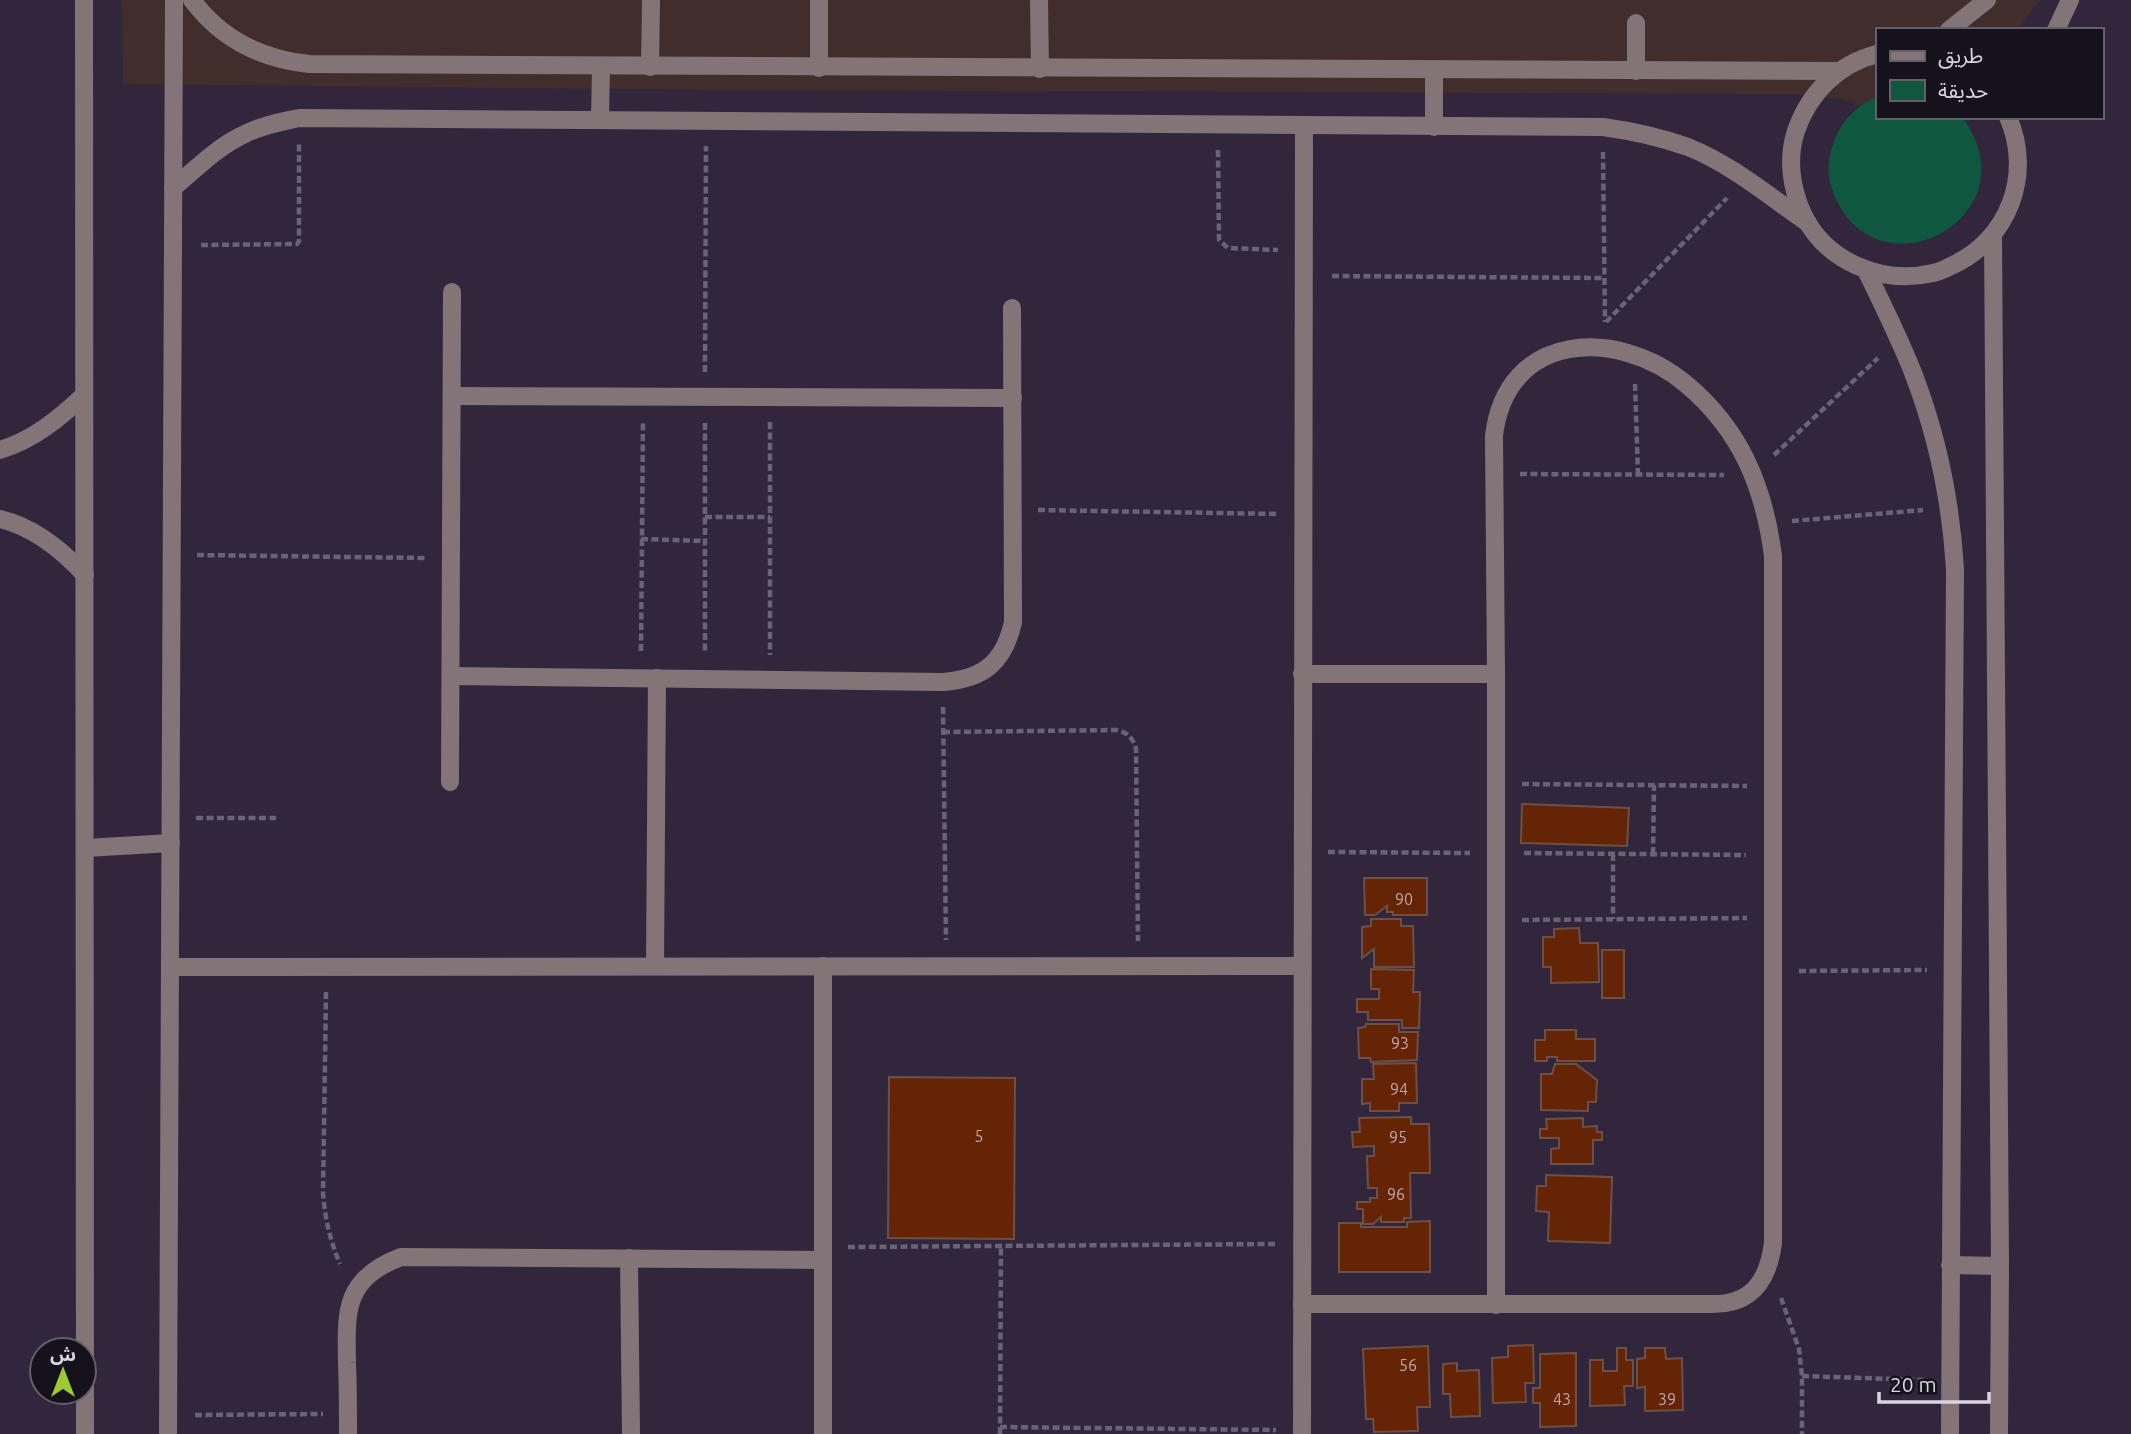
<svg xmlns="http://www.w3.org/2000/svg" width="2131" height="1434" font-family="Ubuntu,'Noto Sans Arabic',sans-serif">
<style>
.commercial{fill:#412d2b}
.green{fill:#0f573f}
.building{fill:#662407;stroke:#6c5046;stroke-width:2}
.lines{fill:none;stroke-linecap:round;stroke-linejoin:round}
.path{stroke:#6c6275;stroke-width:4.5;stroke-dasharray:7 3.5;stroke-linecap:butt}
.minor{stroke:#837478;stroke-width:18}
.labels{text-anchor:middle;dominant-baseline:central;stroke-width:5;stroke-linejoin:round;paint-order:stroke}
.number-label{font-size:16px;fill:#bda7aa}
</style>
<rect width="100%" height="100%" fill="#31263c"/>
<path class="commercial" d="M122,0H2040L2017,30H1877V111L1843,99L1796,94L718,90L123,84Z"/>
<path class="green" d="M1877,97V117H1962C2034,213 1886,296 1838,203C1830,188 1826,172 1830,156C1835,129 1851,108 1877,97Z"/>
<g class="building">
<path d="M1522,804L1629,808L1627,846L1521,843Z"/>
<path d="M1364,878H1427V915H1393V912H1387V906L1375,915H1365Z"/>
<path d="M1371,919H1401V926H1413L1414,967H1374V949L1362,958V927L1371,926Z"/>
<path d="M1579,928L1580,943H1598L1599,982L1551,983V967H1543V937H1554V929Z"/>
<rect x="1602" y="950" width="22" height="48"/>
<path d="M1371,969L1414,970L1413,992H1420L1419,1028H1402V1020H1368V1012H1357V999H1379V989H1371Z"/>
<path d="M1366,1024H1399V1032H1418L1417,1060L1371,1062L1370,1058H1359L1358,1028L1365,1027Z"/>
<path d="M1545,1030H1576V1039H1595V1061H1557V1057H1547V1061H1535V1040H1545Z"/>
<path d="M1416,1063L1417,1103H1399V1111H1370V1103L1362,1104V1079H1374L1373,1064Z"/>
<path d="M1555,1064H1576L1597,1080L1596,1102H1588V1111L1541,1110V1074H1552Z"/>
<path d="M889,1077L1015,1078L1014,1239L888,1238Z"/>
<path d="M1411,1117V1124H1429L1430,1173H1410L1411,1218H1404V1222H1381V1217L1373,1224H1363V1209H1357V1202H1370V1198H1377V1188H1368L1367,1156H1374V1146L1353,1147L1352,1132H1360L1359,1118Z"/>
<path d="M1583,1118V1127L1597,1126V1132H1602V1140H1593V1164H1551V1149L1559,1148V1138H1540V1129H1547L1546,1119Z"/>
<path d="M1546,1175L1612,1177L1610,1243L1548,1241L1549,1212L1536,1211L1537,1186H1546Z"/>
<path d="M1430,1221V1272H1339V1223H1361V1227H1407V1222Z"/>
<path d="M1533,1345L1534,1383H1525L1526,1402L1493,1403L1492,1358L1508,1357V1346Z"/>
<path d="M1428,1346L1430,1407H1417L1418,1431L1374,1432L1373,1419H1366L1363,1349Z"/>
<path d="M1617,1348H1626V1360H1633V1386H1624L1625,1405L1590,1406V1360H1603V1371H1617Z"/>
<path d="M1645,1348H1665L1666,1359L1682,1358L1683,1410L1645,1411V1387L1637,1388V1359L1645,1358Z"/>
<path d="M1576,1353V1426L1540,1427V1403H1533V1388H1540V1354Z"/>
<path d="M1457,1363V1371L1479,1370L1480,1416L1451,1417L1450,1394H1443V1364Z"/>
</g>
<g class="lines">
<g class="path">
<path d="M1218,150L1219,240L1228,248L1278,250"/>
<path d="M1603,152L1605,322"/>
<path d="M201,245L297,244L299,241V144"/>
<path d="M1332,276L1604,278"/>
<path d="M1606,322L1727,198"/>
<path d="M705,372L706,146"/>
<path d="M1635,384L1638,475"/>
<path d="M770,422V655"/>
<path d="M705,423V652"/>
<path d="M1774,455L1878,358"/>
<path d="M1520,474L1724,475"/>
<path d="M1038,510L1278,514"/>
<path d="M705,517H770"/>
<path d="M1792,521L1923,510"/>
<path d="M641,539L705,541"/>
<path d="M197,555L426,558"/>
<path d="M641,651L643,422"/>
<path d="M943,707L946,940"/>
<path d="M943,732L1117,730C1128,733 1133,738 1136,749L1138,941"/>
<path d="M1522,784L1747,786"/>
<path d="M196,818H276"/>
<path d="M1328,852L1470,853"/>
<path d="M1524,853L1746,855"/>
<path d="M1613,854V919"/>
<path d="M1653,854L1654,785"/>
<path d="M1522,920L1747,918"/>
<path d="M1799,971L1927,970"/>
<path d="M326,992L323,1193C325,1219 330,1240 340,1264"/>
<path d="M848,1247L1277,1244"/>
<path d="M1781,1298L1799,1349L1802,1376V1434"/>
<path d="M1802,1376L1924,1380"/>
<path d="M195,1415L323,1414"/>
<path d="M1000,1427L1276,1430"/>
<path d="M1000,1434L1001,1246"/>
</g>
<g class="minor">
<path d="M84,0L85,1434"/>
<path d="M192,0C221,39 261,59 309,64L1838,71"/>
<path d="M1039,0L1040,69"/>
<path d="M1636,23V71"/>
<path d="M1949,30L1987,0"/>
<path d="M2056,30L2070,0"/>
<path d="M1877,54C1838,64 1809,93 1796,131C1787,158 1791,188 1803,214C1826,262 1882,285 1933,273C1940,272 1947,268 1953,265C2009,239 2033,174 2008,117"/>
<path d="M650,67L651,0"/>
<path d="M819,68V0"/>
<path d="M600,120L601,67"/>
<path d="M1434,127V71"/>
<path d="M173,188C196,169 218,146 245,134C262,125 281,122 299,118L1603,127C1632,131 1660,137 1688,147C1731,164 1770,197 1808,223"/>
<path d="M1993,236L2000,1266L1999,1434"/>
<path d="M1866,270C1883,306 1901,341 1915,378C1938,439 1951,504 1955,569L1950,1434"/>
<path d="M452,396L1013,398"/>
<path d="M0,450C33,440 60,418 84,395"/>
<path d="M0,519C34,527 62,550 85,575"/>
<path d="M1302,674H1496"/>
<path d="M451,676L943,682C983,679 1004,663 1013,622L1012,308"/>
<path d="M450,782L452,292"/>
<path d="M86,848L171,843"/>
<path d="M655,966L657,678"/>
<path d="M823,966V1434"/>
<path d="M170,967L1302,966"/>
<path d="M629,1258L631,1434"/>
<path d="M1950,1265L2000,1266"/>
<path d="M1302,1304H1708C1751,1306 1768,1282 1773,1243V556C1764,487 1741,430 1686,384C1618,327 1506,331 1494,436L1496,674V1305"/>
<path d="M168,1434L174,0"/>
<path d="M348,1434C348,1410 348,1387 347,1363C346,1310 344,1279 401,1257L823,1260"/>
<path d="M1302,1434L1304,126"/>
</g>
</g>
<g class="labels">
<g class="number-label">
<text x="1404" y="899">90</text>
<text x="1400" y="1043">93</text>
<text x="1399" y="1089">94</text>
<text x="979" y="1136">5</text>
<text x="1398" y="1137">95</text>
<text x="1396" y="1194">96</text>
<text x="1408" y="1365">56</text>
<text x="1562" y="1399">43</text>
<text x="1667" y="1399">39</text>
</g>
</g>
<rect x="1876" y="28" width="228" height="91" fill="#16121c" stroke="#645f6b" stroke-width="2"/>
<rect x="1890" y="51" width="35" height="10" fill="#837478" stroke="#645f6b" stroke-width="2"/>
<text x="1938" y="63" font-size="21" fill="#dad3e1">طريق</text>
<rect x="1890" y="80" width="35" height="21" fill="#0f573f" stroke="#645f6b" stroke-width="2"/>
<text x="1938" y="98" font-size="21" fill="#dad3e1">حديقة</text>
<g transform="translate(63 1371)"><circle r="33" fill="#16121c" stroke="#645f6b" stroke-width="2"/>
<path d="M0-5L12 26L0 18L-12 26Z" fill="#9cca32"/>
<text y="-10" font-size="19" font-weight="bold" text-anchor="middle" fill="#dad3e1">ش</text>
</g>
<path d="M1879 1392v10h110v-10" fill="none" stroke="#dad3e1" stroke-width="3.5"/>
<text x="1890" y="1392" font-size="21" fill="#dad3e1" stroke="#16121c" stroke-width="5" paint-order="stroke">20 m</text>
</svg>
